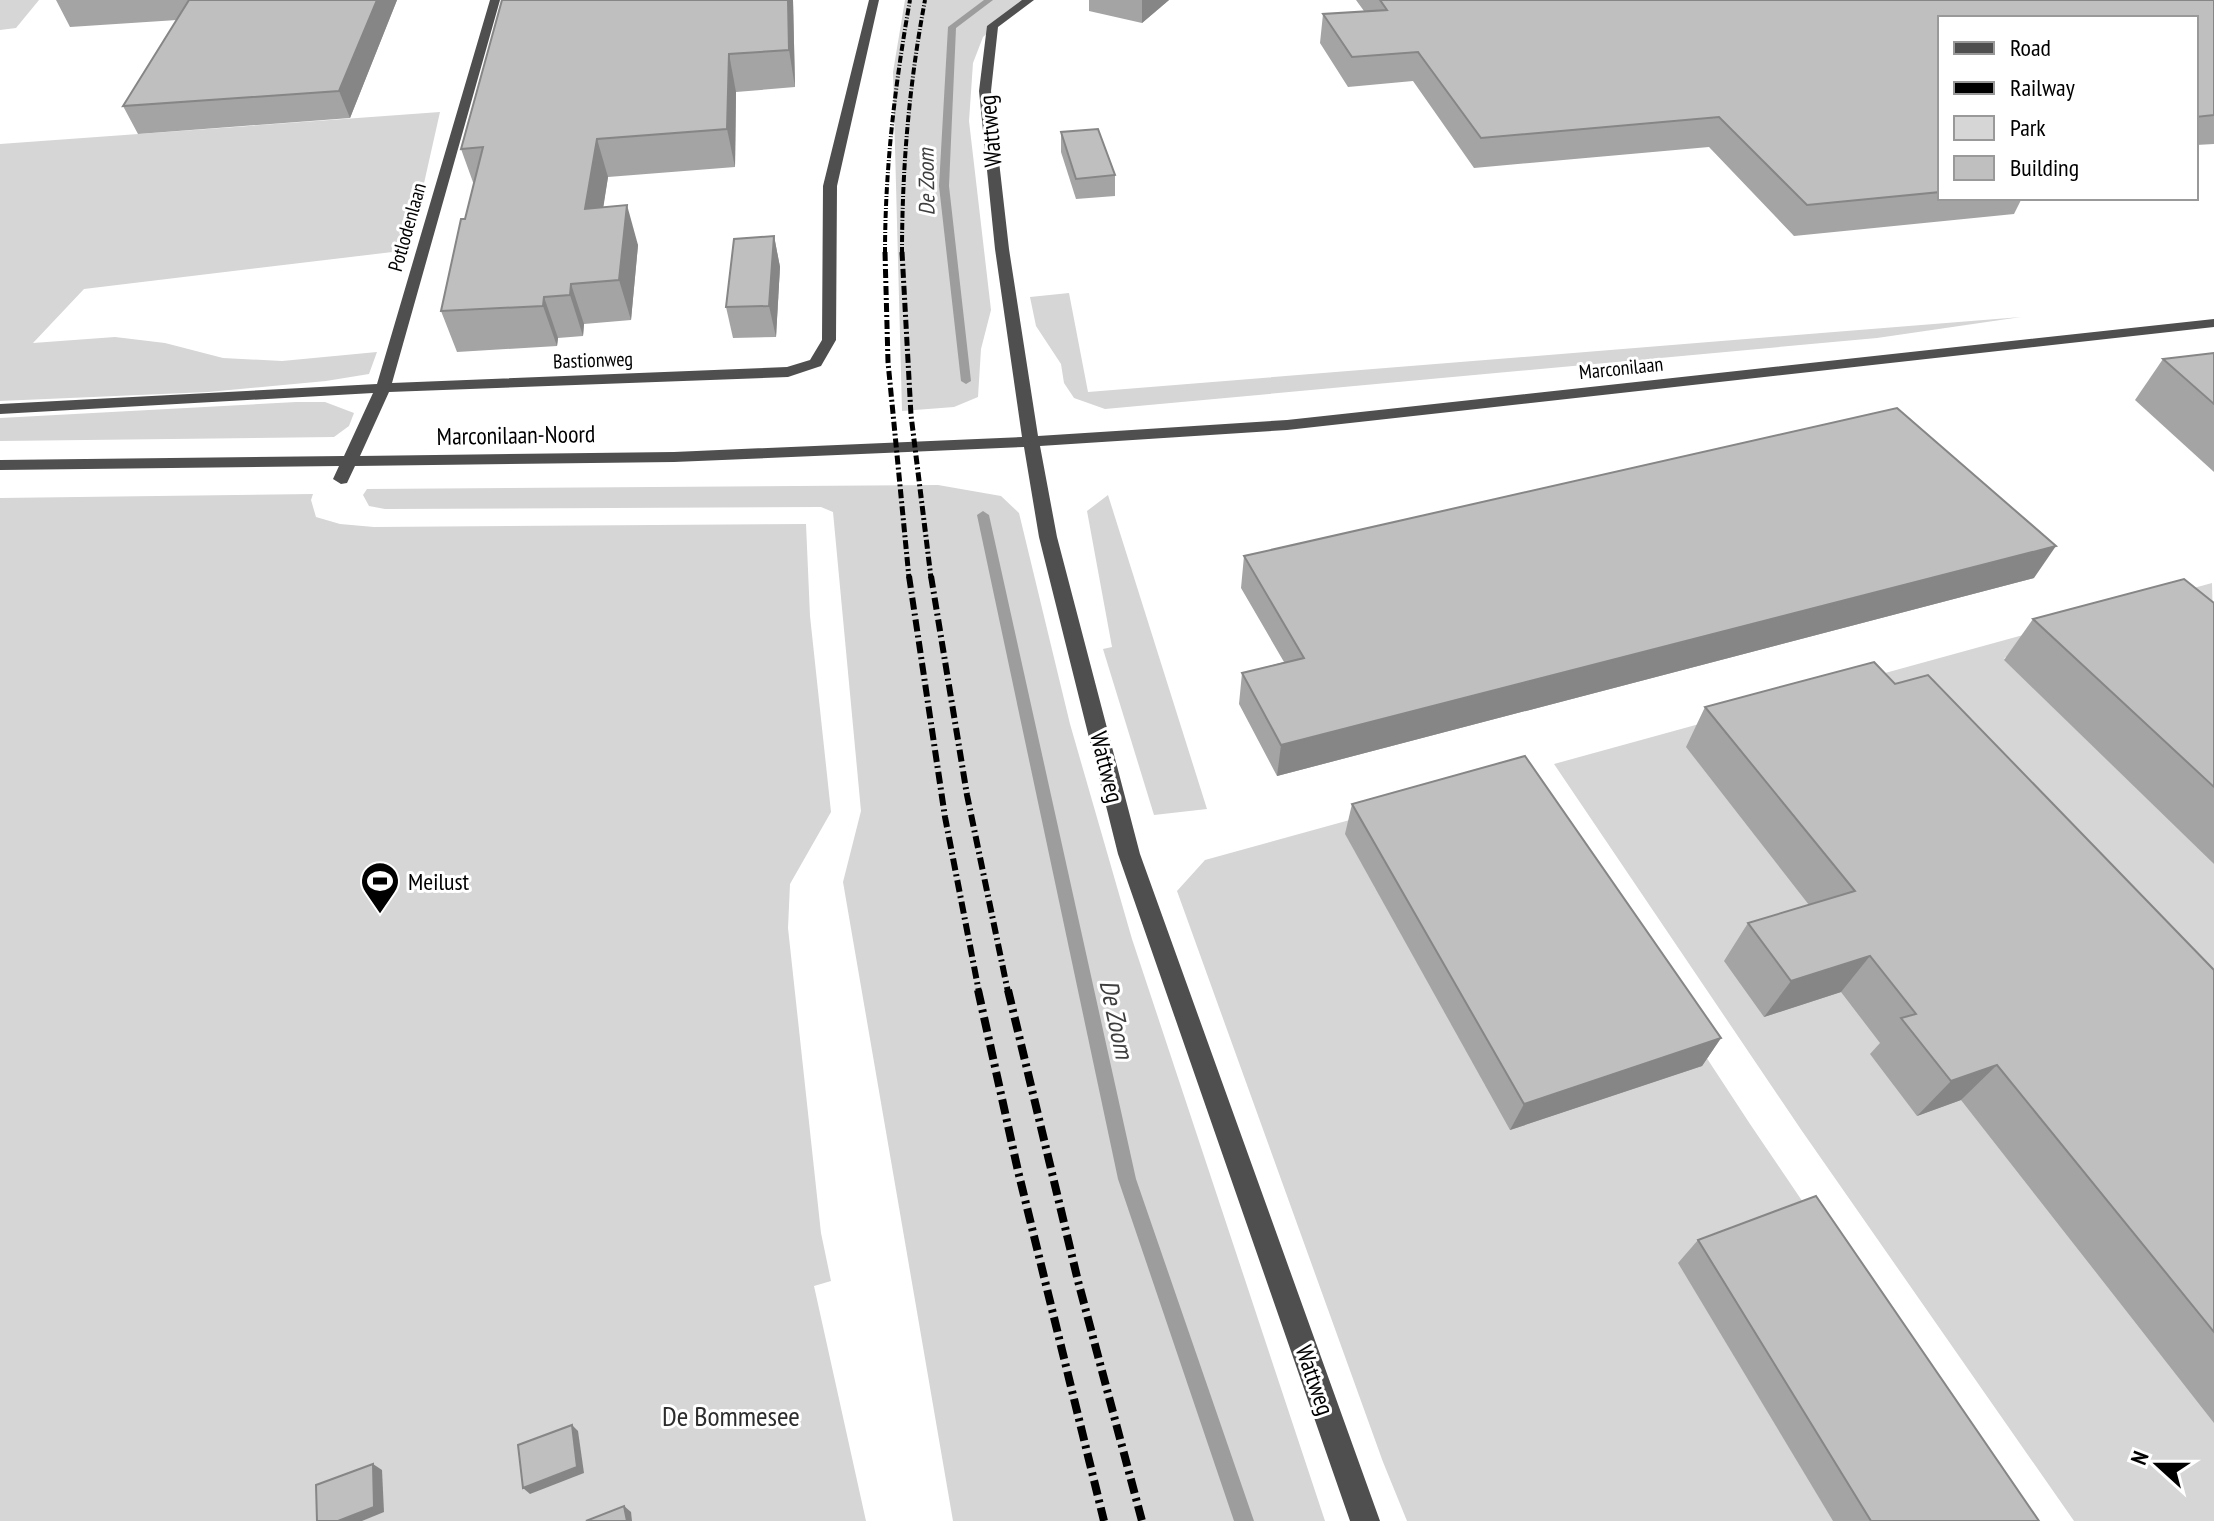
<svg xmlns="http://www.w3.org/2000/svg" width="2214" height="1521" font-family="'PT Sans Narrow',sans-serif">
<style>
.green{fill:#d6d6d6}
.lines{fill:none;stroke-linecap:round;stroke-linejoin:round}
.stream{fill:#9d9d9d;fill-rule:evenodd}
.minor{fill:#4f4f4f;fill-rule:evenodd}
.rail-far3{stroke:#000;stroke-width:4;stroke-dasharray:7 2 1 2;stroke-linecap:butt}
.rail-far2{stroke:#000;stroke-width:5;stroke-dasharray:9 3 2 3;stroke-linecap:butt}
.rail-far1{stroke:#000;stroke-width:6;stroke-dasharray:12 4 2 4;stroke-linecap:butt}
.rail{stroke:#000;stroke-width:8;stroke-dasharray:15 5 3 5;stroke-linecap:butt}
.wall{fill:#a4a4a4}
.shaded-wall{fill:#868686}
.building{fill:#bfbfbf;stroke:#868686;stroke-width:2}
.labels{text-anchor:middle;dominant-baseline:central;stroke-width:6;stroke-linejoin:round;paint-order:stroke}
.far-street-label{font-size:20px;fill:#000;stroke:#fff}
.far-water-label{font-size:22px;font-style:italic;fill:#3e3e3e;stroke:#fff}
.street-label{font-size:24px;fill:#000;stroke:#fff}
.poi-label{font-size:24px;fill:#000;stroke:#fff;text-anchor:start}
.water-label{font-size:26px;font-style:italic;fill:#3e3e3e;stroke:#fff}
.near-park-label{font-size:28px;fill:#2d2d2d;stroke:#fff}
</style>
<rect width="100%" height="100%" fill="#fff"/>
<g class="green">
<path d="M0,0H39L16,28L0,30Z"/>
<path d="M905,0H1024L983,37L973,63L969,121L991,310L981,349L978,397L954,407L902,411L893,72Z"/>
<path d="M440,112L409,250L84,289L33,343L115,337L165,343L223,358L282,361L377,352L369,374L326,381L208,392L0,401V144Z"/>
<path d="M1069,293L1088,392L2021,317L1877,338L1105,409L1074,398L1064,383L1061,364L1036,326L1030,297Z"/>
<path d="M296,402H325L354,413L349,426L334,437L0,441V418Z"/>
<path d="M938,485L1001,496L1019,513L1070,724L1132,939L1325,1521H953L843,882L861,811L833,512L821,507L385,509L369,506L363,495L367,489Z"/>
<path d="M313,494L311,500L316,517L340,524L374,527L806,524L810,616L831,812L790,884L788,928L821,1233L831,1281L814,1286L866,1521H0V498Z"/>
<path d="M1108,495L1207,809L1154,815L1103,649L1112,647L1087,511Z"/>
<path d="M2212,583L2214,670L2152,617L2004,658L2214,861V1521H2074L1802,1131L1554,764Z"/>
<path d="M1520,773L1750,1124L2019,1521H1407L1383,1462L1177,891L1205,860Z"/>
</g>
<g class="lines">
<g class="stream">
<path d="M984,0H993L956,28L949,186L971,381L966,384L961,381L939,186L948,27Z"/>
<path d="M983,511L989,515L1136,1179L1254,1521H1234L1118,1179L977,515Z"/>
</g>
<path class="minor" d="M490,0H500L392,383L787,367L810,360L822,340L823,186L869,0H879L837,186L836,340L821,366L788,377L389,392L360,456L674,452L1022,437L995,249L979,91L987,26L1022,0H1034L998,27L991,91L1009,249L1038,436L1287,420L2214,319V327L1287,430L1040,446L1057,537L1140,854L1380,1521H1350L1118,854L1039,537L1024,447L674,462L355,466L347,483L341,484L333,479L339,466L0,470V460L344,456L373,393L0,414V404L377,384Z"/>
<g class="rail-far3">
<path d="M885,254C885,168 895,84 910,0"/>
<path d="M902,254C902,168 909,85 925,0"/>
</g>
<g class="rail-far2">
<path d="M885,252L888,362L909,578"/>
<path d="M902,252L911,415L931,578"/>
</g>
<g class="rail-far1">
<path d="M909,576L945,817L979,992"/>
<path d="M931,576L967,795L1008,992"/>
</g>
<g class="rail">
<path d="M978,990L1018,1171L1104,1521"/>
<path d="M1008,990L1078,1281L1142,1521"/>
</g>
</g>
<g class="wall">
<path d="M56,0H397L350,118L138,134L123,106L177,20L70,27Z"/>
<path d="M793,0L795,87L736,92L735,167L608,177L603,207L638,245L631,320L584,324L583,336L558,338L557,346L457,352L441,311L474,185L461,149Z"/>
<path d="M1089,0H1169L1142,23L1089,11Z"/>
<path d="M1356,0H2214V144L2196,145V18H1940V198H2022L2014,214L1794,236L1709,147L1474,168L1413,81L1348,87L1320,43L1323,14L1364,11Z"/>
<path d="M1061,132L1115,175V196L1076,199L1061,152Z"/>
<path d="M774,236L780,267L776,337L733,338L726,307Z"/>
<path d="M2214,353V472L2135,400L2163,359Z"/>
<path d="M1244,556L2034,578L1277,776L1239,704L1242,673L1284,662L1241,588Z"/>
<path d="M2214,603V864L2004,660L2033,619Z"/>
<path d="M1895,684L2214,970V1423L1961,1100L1917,1116L1870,1054L1880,1043L1841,992L1764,1017L1724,961L1748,923L1809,905L1686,747L1705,707Z"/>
<path d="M1352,804L1721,1038L1702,1066L1510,1130L1345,834Z"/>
<path d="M1698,1240L2039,1521H1833L1678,1263Z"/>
</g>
<g class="shaded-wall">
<path d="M377,0H397L350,118L339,91Z"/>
<path d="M788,0H793L795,87L789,50Z"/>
<path d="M1142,0H1169L1142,23Z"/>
<path d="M729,54L736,92L735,167L727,129Z"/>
<path d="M597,139L608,177L597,248L585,209Z"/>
<path d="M627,205L638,245L631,320L619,280Z"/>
<path d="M774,236L780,267L776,337L769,306Z"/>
<path d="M571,284L584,324L583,336L570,295Z"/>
<path d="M544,297L558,338L557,346L543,306Z"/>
<path d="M2056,546L2034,578L1277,776L1281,745Z"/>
<path d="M1870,956L1841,992L1764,1017L1791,981Z"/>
<path d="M1721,1038L1702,1066L1510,1130L1524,1104Z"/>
<path d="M1997,1065L1961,1100L1917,1116L1951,1081Z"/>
<path d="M572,1425L578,1431L584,1473L530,1494L523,1488Z"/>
<path d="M373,1464L382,1470L384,1512L362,1521H338Z"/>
<path d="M624,1506L631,1512L632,1521H627Z"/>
</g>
<g class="building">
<path d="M189,0H377L339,91L123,106Z"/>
<path d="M502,0H788L789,50L729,54L727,129L597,139L585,209L627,205L619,280L571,284L570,295L544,297L543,306L441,311L461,219H465L483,147L461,149Z"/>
<path d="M1380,0H2214V115L2196,117V18H1940V192L1807,205L1719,117L1481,138L1418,52L1352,57L1323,14L1387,10Z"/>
<path d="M1098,129L1115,175L1076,179L1061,132Z"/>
<path d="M774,236L769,306L726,307L734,239Z"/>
<path d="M2214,353V404L2163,359Z"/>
<path d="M1897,408L2056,546L1281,745L1242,673L1304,658L1244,556Z"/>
<path d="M2184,579L2214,603V787L2033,619Z"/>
<path d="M1874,662L1895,684L1928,675L2214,970V1332L1997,1065L1951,1081L1901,1018L1916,1014L1870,956L1791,981L1748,923L1855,891L1705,707Z"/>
<path d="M1525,756L1721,1038L1524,1104L1352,804Z"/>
<path d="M1816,1196L2039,1521H1871L1698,1240Z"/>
<path d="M572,1425L577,1467L523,1488L518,1445Z"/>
<path d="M373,1464L374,1507L338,1521H317L316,1485Z"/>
<path d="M624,1506L627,1521H586Z"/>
</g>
<defs>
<symbol id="stadium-pin" viewBox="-11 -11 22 30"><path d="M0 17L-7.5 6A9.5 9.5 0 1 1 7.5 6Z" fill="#000" stroke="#fff"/><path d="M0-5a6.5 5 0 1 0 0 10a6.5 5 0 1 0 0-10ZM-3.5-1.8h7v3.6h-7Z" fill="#fff"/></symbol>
</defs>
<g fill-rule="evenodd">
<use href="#stadium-pin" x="358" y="859" width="44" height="60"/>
</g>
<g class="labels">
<g class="far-street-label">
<text transform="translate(407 227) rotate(-74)">Potlodenlaan</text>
<text transform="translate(593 360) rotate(-2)">Bastionweg</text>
<text transform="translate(1621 368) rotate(-6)">Marconilaan</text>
</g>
<g class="far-water-label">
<text transform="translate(926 182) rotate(-91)">De Zoom</text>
</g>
<g class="street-label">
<text transform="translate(990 131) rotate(-95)">Wattweg</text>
<text transform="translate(516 435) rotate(-1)">Marconilaan-Noord</text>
<text transform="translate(1107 767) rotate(76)">Wattweg</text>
<text transform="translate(1315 1380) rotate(71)">Wattweg</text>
</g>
<g class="poi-label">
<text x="408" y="881">Meilust</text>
</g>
<g class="water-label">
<text transform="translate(1117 1019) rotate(78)">De Zoom</text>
</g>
<g class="near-park-label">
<text x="731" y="1415">De Bommesee</text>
</g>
</g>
<rect x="1938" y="16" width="260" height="184" fill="#ffffff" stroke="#999999" stroke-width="2"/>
<rect x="1954" y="42" width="40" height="12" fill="#4f4f4f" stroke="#999999" stroke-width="2"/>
<text x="2010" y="56" font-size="24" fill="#000000">Road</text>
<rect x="1954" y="82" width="40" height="12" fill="#000000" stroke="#999999" stroke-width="2"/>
<text x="2010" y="96" font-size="24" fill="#000000">Railway</text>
<rect x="1954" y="116" width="40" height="24" fill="#d6d6d6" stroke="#999999" stroke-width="2"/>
<text x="2010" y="136" font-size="24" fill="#000000">Park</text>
<rect x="1954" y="156" width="40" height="24" fill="#bfbfbf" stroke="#999999" stroke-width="2"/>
<text x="2010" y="176" font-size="24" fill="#000000">Building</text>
<g transform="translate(2158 1465) rotate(291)" stroke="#ffffff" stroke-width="6" paint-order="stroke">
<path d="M0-6L14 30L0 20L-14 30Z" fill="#000000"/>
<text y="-12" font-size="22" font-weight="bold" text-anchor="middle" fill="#000000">N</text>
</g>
</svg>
